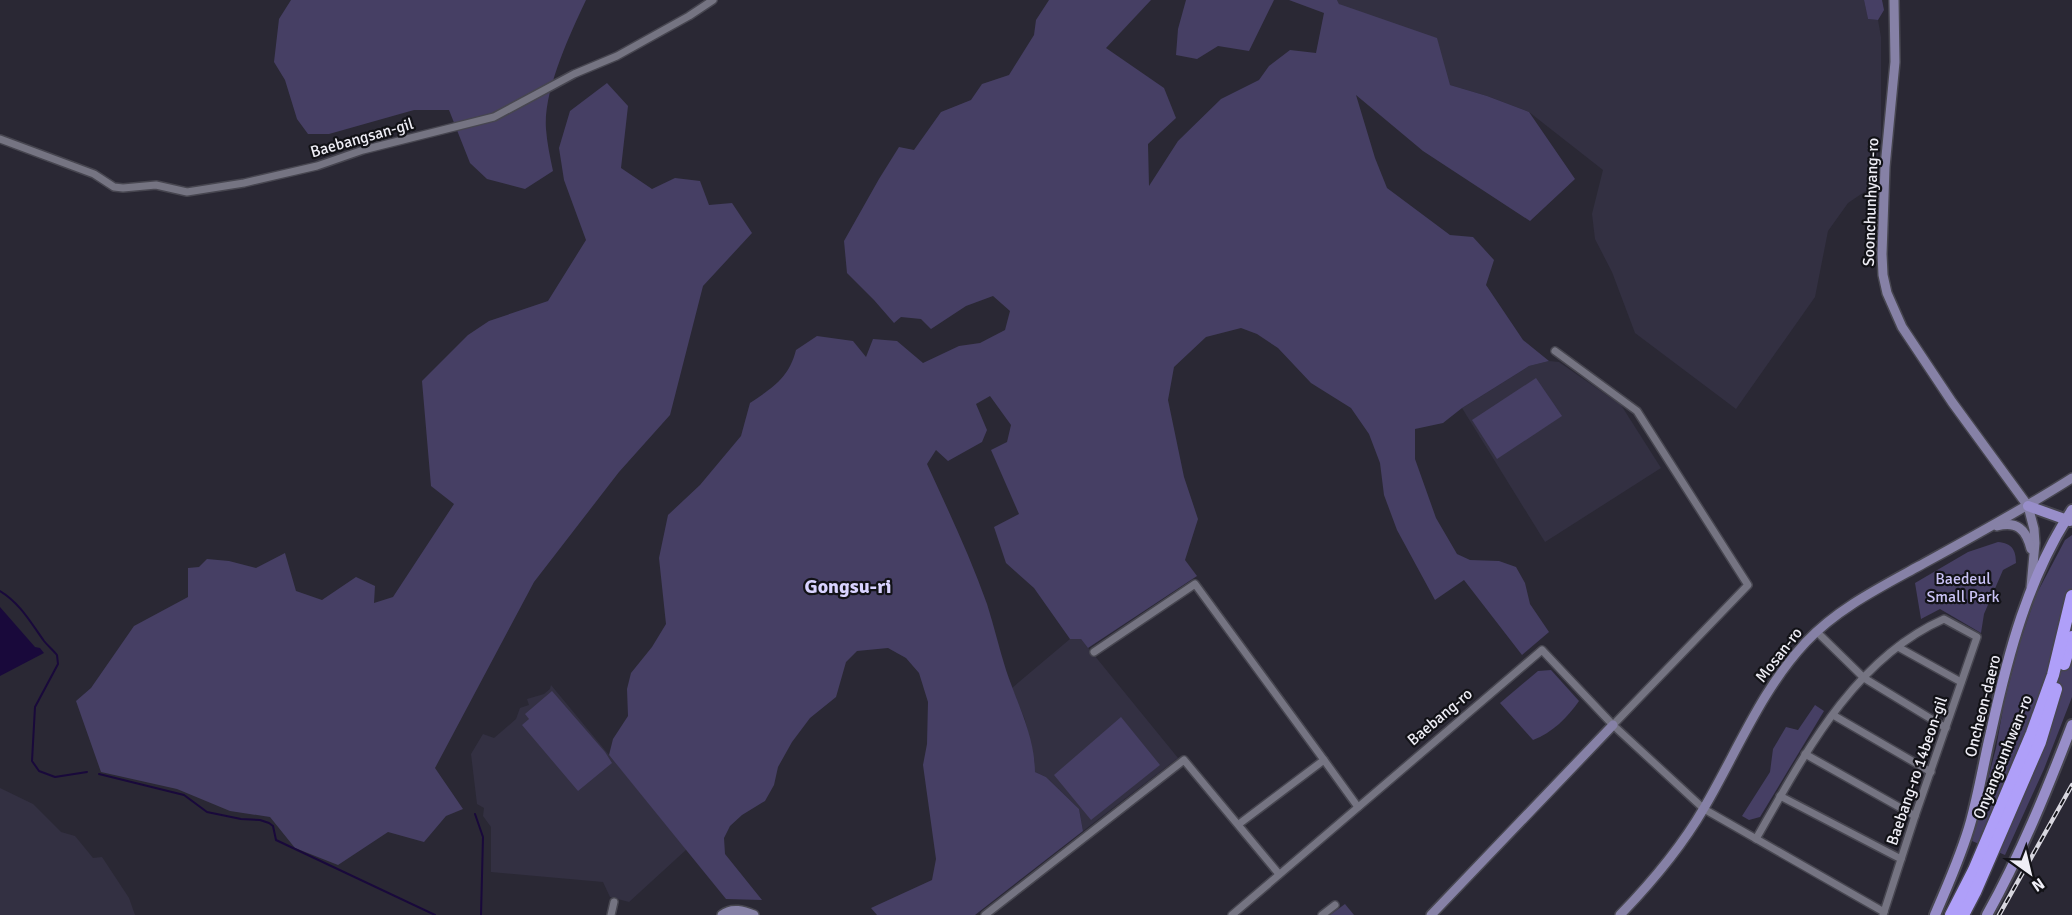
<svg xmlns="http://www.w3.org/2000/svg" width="2072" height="915" font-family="Signika,sans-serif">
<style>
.built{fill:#333042}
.green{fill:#463f64}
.water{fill:#19093b}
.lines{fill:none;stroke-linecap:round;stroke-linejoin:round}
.stream{stroke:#19093b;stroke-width:2}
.street-casing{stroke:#474650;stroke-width:10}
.secondary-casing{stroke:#474650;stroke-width:12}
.primary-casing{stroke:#474650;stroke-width:14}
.highway-casing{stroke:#474650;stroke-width:15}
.street{stroke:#757482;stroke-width:7}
.secondary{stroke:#8681a6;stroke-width:9}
.primary{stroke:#988ec9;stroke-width:10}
.highway{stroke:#af9ff9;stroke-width:12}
.rail-casing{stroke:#d8d7df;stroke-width:4.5}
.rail{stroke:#121217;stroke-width:2;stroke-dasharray:7;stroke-linecap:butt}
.labels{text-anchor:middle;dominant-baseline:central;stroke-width:4.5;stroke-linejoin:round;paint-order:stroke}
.street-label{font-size:16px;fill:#efeef6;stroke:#121217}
.park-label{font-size:16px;fill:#cac3f6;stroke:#121217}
.quarter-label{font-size:20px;font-weight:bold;fill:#d9d3ff;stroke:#121217}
</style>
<rect width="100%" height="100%" fill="#2a2834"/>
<g class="built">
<path d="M1337,0H1864L1868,19L1878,20L1881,37V135L1873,186L1848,203L1828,231L1815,297L1736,409L1635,333L1612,272L1595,239L1592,214L1603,170L1529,112L1487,96L1450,85L1339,4Z"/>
<path d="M1549,361L1559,362L1621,405L1661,468L1545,542L1462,408L1529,366Z"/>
<path d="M1070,639H1081L1178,758L1083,831L1079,809L1046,777L1035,772V763L1025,720L1012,688Z"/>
<path d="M551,685L687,849L629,902L610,897L603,882L491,872V827L483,816L484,808L477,804L471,754L483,734L494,738L516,719L520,708L529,705L527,699L544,694L550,689Z"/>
<path d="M0,788L33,804L61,832L75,836L93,858L102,857L129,898L135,915H0Z"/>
</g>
<g class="green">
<path d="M291,0H586C570,34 543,91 546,129C547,143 550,157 553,171L525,189L487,179L470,163L449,110H414L329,134H308L297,119L285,80L274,62L279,19Z"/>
<path d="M1049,0H1151L1106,48L1164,88L1176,118L1148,144L1149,186L1178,141L1221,99L1259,80L1269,66L1290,50L1316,53L1324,13L1289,0H1337L1339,4L1437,38L1450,85L1487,96L1529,112L1575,179L1530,221L1423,151L1356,95L1375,158L1387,188L1450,235L1473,237L1494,260L1486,285L1523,340L1549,361L1529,366L1462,408L1443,423L1415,429V459L1436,518L1457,554L1470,560L1499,561L1516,567L1525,583L1530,604L1549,632L1522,655L1464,580L1435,600L1397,530L1384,495L1380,463L1369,434L1351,408L1311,383L1278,348L1257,334L1241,328L1206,337L1174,367L1168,400L1184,477L1198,519L1185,560L1197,576L1088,648L1081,639H1070L1034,588L1006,563L994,527L1019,514L991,450L1007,442L1011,425L990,396L976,404L987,430L982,442L948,461L936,450L927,464C948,510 970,556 987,604C994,626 999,648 1006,670C1017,703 1035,737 1035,772L1046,777L1079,809L1083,831L975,915H877L871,908L932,880L936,859L923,765L927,744L928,702L919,673L906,658L888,648L857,651L846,662L836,697L810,718L792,742L778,767L774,785L765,801L742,815L730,826L724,838L725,854L762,900L726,899L609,755L613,739L628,716L627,689L631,673L652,647L666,624L659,558L668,515L700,485L741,436L750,403C772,388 789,378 796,350L817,336L853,341L866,357L873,339L897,341L923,363L959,346L980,343L1005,330L1010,311L993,296L966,306L931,329L921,319L901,317L894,323L874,300L847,273L844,241L879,179L899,147L914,150L941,112L971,100L982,84L1009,75L1034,35L1036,20Z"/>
<path d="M1186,0H1274L1249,51L1218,46L1197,59L1176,55L1178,29Z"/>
<path d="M1864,0H1882L1884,10L1878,20L1868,19Z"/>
<path d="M607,83L628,106L621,168L652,189L675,178L700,181L709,205L732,203L752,233L703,286L670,415L619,472L534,582L435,768L463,809L446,816L424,842L388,832L338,865L295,848L270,817L230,811L177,789L101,772L76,701L91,688L134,626L188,597V568L199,567L207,559L229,561L256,568L285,553L296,591L322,600L356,577L375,586L374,603L393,597L454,504L431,486L422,381L468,335L489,321L548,301L586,240L564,180L559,148L570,111Z"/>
<path d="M1536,378L1562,416L1497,459L1472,420Z"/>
<path d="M2072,535V697L2044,769L2005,855L1972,841L1996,748L2004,703L2019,645L2036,595L2065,540Z"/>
<path d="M1998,542C2012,543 2016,550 2016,563L2003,570L1984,614L1981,633L1940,609L1921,619L1915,583L1968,552Z"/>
<path d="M1551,670L1579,701C1568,717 1552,733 1533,740L1500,703L1538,671Z"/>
<path d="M552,691L605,752L612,763L578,791L522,725L529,719L525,714Z"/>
<path d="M1815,705L1824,711L1760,817L1749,820L1742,816L1770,772L1773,749L1786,727L1798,730Z"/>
<path d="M1121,717L1160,765L1091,820L1054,775Z"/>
<path d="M1345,904L1354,915H1330Z"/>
</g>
<path class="water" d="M0,607L35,647L40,648L44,653L0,676Z"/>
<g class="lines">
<g class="stream">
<path d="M0,591C20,603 31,623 44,641C48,646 53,650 57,655L58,664L35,707L32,761L39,771L55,777L87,772"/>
<path d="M99,774L184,795L207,812L241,819L260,820L269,823L273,826L276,840L435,915"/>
<path d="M475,814L483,837L481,915"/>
</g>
<defs>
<g id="street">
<path d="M0,139L94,174L114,187L123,188L156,185L187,192L244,183L317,166L363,150L494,117L574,74L617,56L689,16L713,0"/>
<path d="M1555,351L1637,411L1748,585L1613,725"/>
<path d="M1817,632L1864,678L1946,728"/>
<path d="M1898,647L1961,682"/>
<path d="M1094,652L1195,584L1324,760L1239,824"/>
<path d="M1833,715L1931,772"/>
<path d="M1805,754L1915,816"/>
<path d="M1324,760L1358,807"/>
<path d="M1780,796L1901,859"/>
<path d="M1756,839C1803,757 1853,659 1944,619L1977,637L1915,816L1883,915"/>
<path d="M611,915L614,902"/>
<path d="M985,915L1184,760L1279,874"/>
<path d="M1232,915L1542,650L1613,725L1704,809L1884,912"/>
<path d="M1322,915L1335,905"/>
</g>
<g id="secondary">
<path d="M1894,0L1895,62L1885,167L1882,254L1883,275L1887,293L1902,327L1952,402L2028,506L2034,529L2035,543L2031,587"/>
<path d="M1997,526C2017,521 2026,529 2031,549"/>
<path d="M722,915C732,907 744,911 754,915"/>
<path d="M1431,915L1613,725"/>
<path d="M1620,915C1651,883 1682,846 1704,808C1737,752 1761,690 1806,642C1837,609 1879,588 1919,566C1970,538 2022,510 2072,478"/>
</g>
<g id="primary">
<path d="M2028,506L2070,521"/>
<path d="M1935,915C1948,884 1962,854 1971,821C1979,792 1984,761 1991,732C2008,654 2028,577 2072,510"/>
<path d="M1987,915C2021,854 2047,790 2072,725"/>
</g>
<g id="highway">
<path d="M2064,664L2072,637"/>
<path d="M1951,915L1974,870L2032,733L2053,675L2072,596"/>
<path d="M1963,915L1975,892L2040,742L2056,689"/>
</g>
</defs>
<use href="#street" class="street-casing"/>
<use href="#secondary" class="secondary-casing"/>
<use href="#primary" class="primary-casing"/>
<use href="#highway" class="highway-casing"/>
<use href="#street" class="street"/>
<use href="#secondary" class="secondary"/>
<use href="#primary" class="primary"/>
<use href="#highway" class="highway"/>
<defs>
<path id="rail" d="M1999,915L2072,785"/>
</defs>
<use href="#rail" class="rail-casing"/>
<use href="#rail" class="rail"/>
</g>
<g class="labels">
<g class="street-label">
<text transform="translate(362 138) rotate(-16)">Baebangsan-gil</text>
<text transform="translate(1871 202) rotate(-88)">Soonchunhyang-ro</text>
<text transform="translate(1779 655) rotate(-52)">Mosan-ro</text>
<text transform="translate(1983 706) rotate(-76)">Oncheon-daero</text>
<text transform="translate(1440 717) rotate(-40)">Baebang-ro</text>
<text transform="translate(2003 757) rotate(-68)">Onyangsunhwan-ro</text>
<text transform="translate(1917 771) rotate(-71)">Baebang-ro 14beon-gil</text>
</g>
<g class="park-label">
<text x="1963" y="579">Baedeul<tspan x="1963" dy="18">Small Park</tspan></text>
</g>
<g class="quarter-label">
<text x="848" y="586">Gongsu-ri</text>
</g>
</g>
<g transform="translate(2030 873) rotate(146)" stroke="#121217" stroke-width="4.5" paint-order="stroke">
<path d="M0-4.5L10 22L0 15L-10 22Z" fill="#efeef6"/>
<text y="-9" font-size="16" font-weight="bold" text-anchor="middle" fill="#efeef6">N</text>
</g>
</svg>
